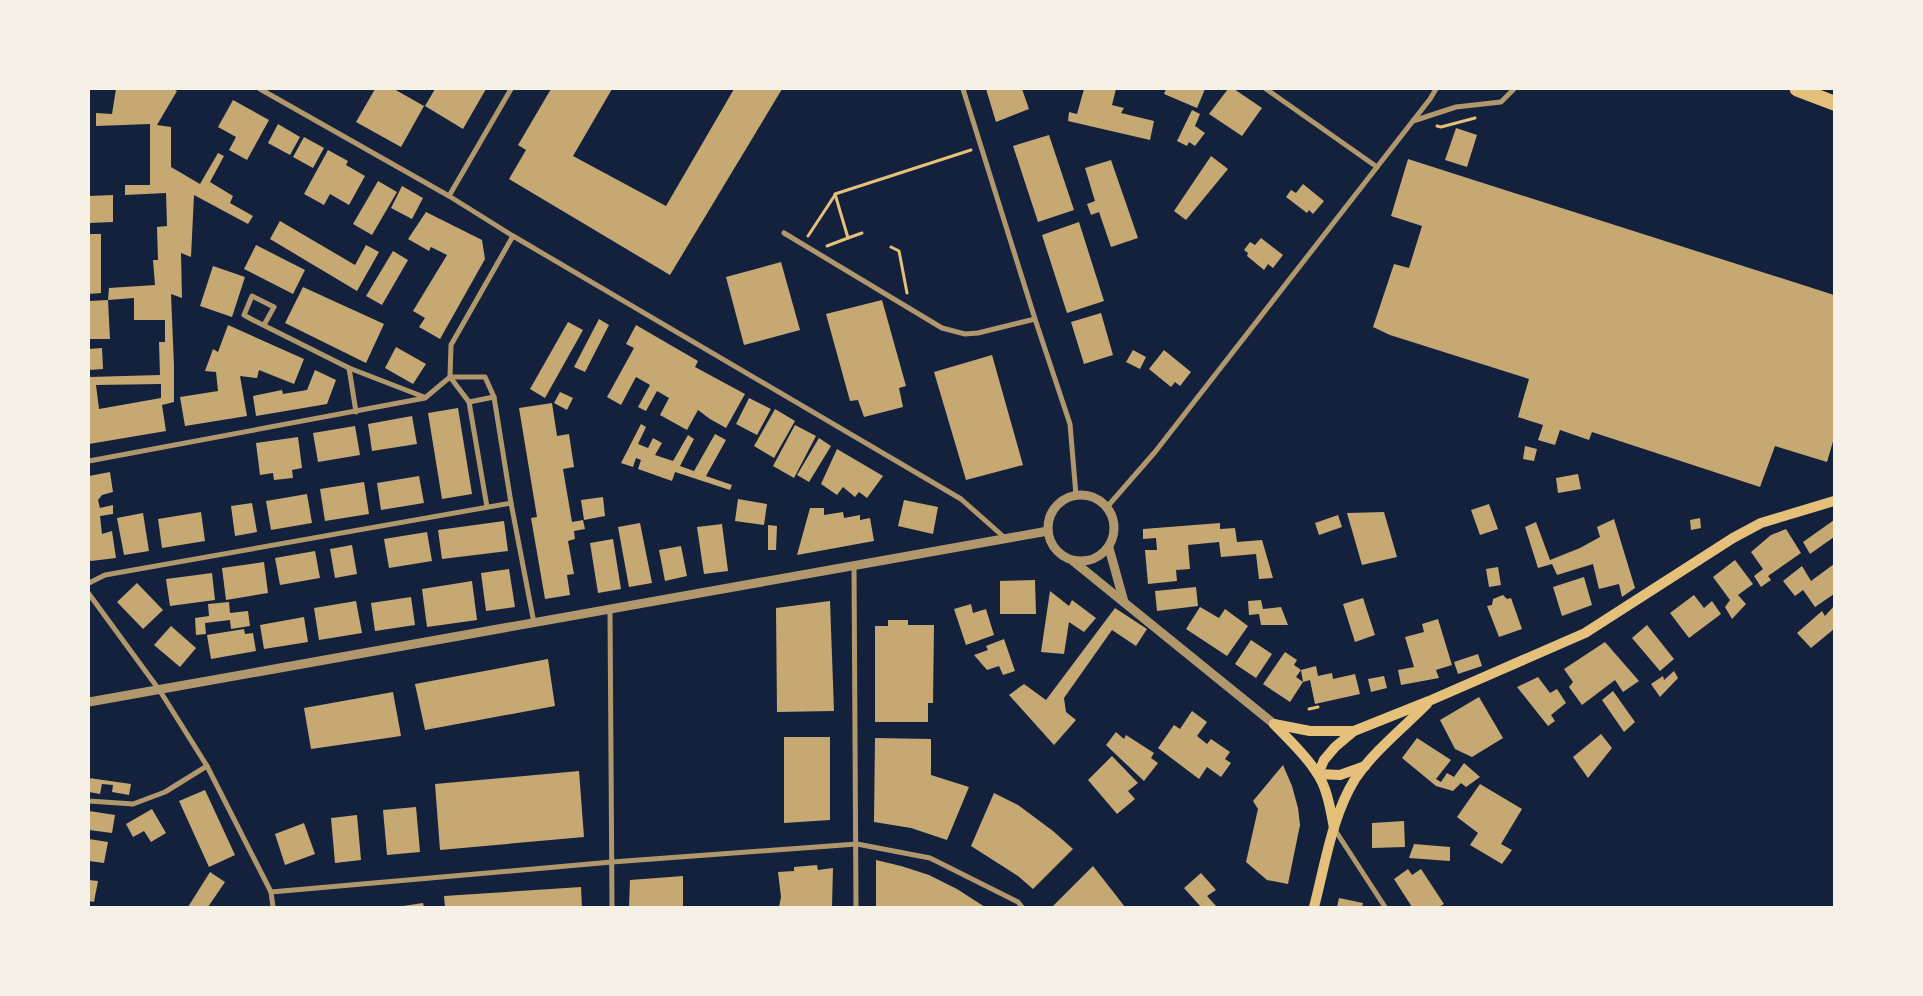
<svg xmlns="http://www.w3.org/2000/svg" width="1923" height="996" font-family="Overpass,sans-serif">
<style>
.building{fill:#c6a872;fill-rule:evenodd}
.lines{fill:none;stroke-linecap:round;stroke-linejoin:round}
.path{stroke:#e5c07b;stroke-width:3}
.minor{stroke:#b1986c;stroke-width:5}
.tertiary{stroke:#b1986c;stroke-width:9}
.secondary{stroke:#e5c07b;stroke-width:10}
.motorway{stroke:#e5c07b;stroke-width:15}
</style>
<rect width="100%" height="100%" fill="#14213d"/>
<g class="building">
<path d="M116,89H173L177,91L157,125L171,127V167L200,184L218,153L224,156L210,182L233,196L230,203L253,216L248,224L194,195L191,257L181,253L182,298L171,294L174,366V402L162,405L166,431L89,444V377L160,375L159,342H165V320H134V298L108,300L109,288L155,285L153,260H158L157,227L167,226L166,193L125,195V185H150V124L96,126V113L112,114ZM161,384V398L99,409L96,385Z"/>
<path d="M375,89H394L424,106L401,147L356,122Z"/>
<path d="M435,89H486L463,129L425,106Z"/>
<path d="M551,89H612L573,156L666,206L734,89H782L670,275L509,179L526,150L518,145Z"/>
<path d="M986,89H1022L1029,109L996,122Z"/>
<path d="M1084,89H1116L1112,105L1124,108L1121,113L1154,121L1150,140L1068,121L1069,112L1077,114Z"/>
<path d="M1166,89H1205L1197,108L1164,94Z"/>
<path d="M1228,89H1234L1262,108L1242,136L1209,114Z"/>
<path d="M233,100L269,120L247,160L229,150L236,137L218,127Z"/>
<path d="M1192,110L1200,114L1195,126L1205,133L1195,146L1189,142L1187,146L1177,141Z"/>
<path d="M278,124L300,137L290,155L268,143Z"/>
<path d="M1456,128L1477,135L1467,167L1445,160Z"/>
<path d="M1049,135L1074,210L1038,222L1013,146Z"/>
<path d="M304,137L324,148L313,168L293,157Z"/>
<path d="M328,150L348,161L346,165L365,176L349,205L330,194L324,205L304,194Z"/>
<path d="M1211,156L1228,169L1186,220L1174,211Z"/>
<path d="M1408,159L1834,295V438L1827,462L1775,446L1760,487L1592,432L1589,440L1560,430L1555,445L1538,440L1543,425L1518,417L1529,379L1390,335L1373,327L1394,264L1409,268L1422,226L1391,216Z"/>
<path d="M1111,160L1138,238L1111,247L1099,212L1091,215L1087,204L1095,201L1085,168Z"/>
<path d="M378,181L397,192L372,235L353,224Z"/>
<path d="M1303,184L1324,201L1313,214L1309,210L1307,213L1286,197L1291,190L1296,193Z"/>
<path d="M402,186L423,198L412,219L391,208Z"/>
<path d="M113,195V222L89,223V196Z"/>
<path d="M426,212L482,240L485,259L440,339L419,327L425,318L413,311L447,255L431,247L429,251L408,239Z"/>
<path d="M280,221L355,265L366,245L379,252L357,291L270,239Z"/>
<path d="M1079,222L1104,301L1067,313L1042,235Z"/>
<path d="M89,234H101V293L89,294Z"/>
<path d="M1261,238L1283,255L1273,268L1268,264L1264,270L1247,256L1248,253L1244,250L1250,242L1255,245Z"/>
<path d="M256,245L305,270L293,294L244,269Z"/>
<path d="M393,251L408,260L382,305L366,296Z"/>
<path d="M781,262L800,330L744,345L726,277Z"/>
<path d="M213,266L245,277L232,317L200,306Z"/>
<path d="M303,287L384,324L366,363L285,323Z"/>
<path d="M108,300L110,339H89V301Z"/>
<path d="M882,300L906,386L899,388L903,407L864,417L858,400L850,401L826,314Z"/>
<path d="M1101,313L1113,355L1084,364L1071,322Z"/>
<path d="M599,319L609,325L585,372L574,367Z"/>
<path d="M568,322L583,330L545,398L530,389Z"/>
<path d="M228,325L304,359L294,384L259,370L257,378L240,376L247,416L185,426L180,397L218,391L216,372L205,371L213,349L218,352Z"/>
<path d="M636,325L698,361L695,367L745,394L726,428L710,419L698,410L687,430L660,415L669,398L657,391L646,411L638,407L650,385L636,377L621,405L607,397L634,348L626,344Z"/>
<path d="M396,347L426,364L413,384L385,368Z"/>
<path d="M102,348L103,369L89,370V349Z"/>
<path d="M1133,350L1146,357L1140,369L1126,362Z"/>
<path d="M1164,350L1191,372L1180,386L1175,382L1171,387L1149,369Z"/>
<path d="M992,355L1023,465L966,480L934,372Z"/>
<path d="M315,370L336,380L327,404L256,416L253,396L282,390L283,394L307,390Z"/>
<path d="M560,392L573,398L567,410L554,403Z"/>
<path d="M749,398L771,409L757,435L736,424Z"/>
<path d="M552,403L557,436L569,434L574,467L563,469L572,522L583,520L585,529L574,531L575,539L568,541L574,574L567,575L570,595L545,599L531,518L537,517L519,408Z"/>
<path d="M458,408L472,494L442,499L428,413Z"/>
<path d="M775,409L795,421L774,458L754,446Z"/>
<path d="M412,416L417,444L372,451L368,424Z"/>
<path d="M641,424L646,427L638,444L648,448L653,438L662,443L655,455L673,461L688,435L694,439L680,466L694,471L715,434L726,440L706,476L732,485L730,490L675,472L672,481L638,469L641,460L636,458L633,467L621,463Z"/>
<path d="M795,425L816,436L794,478L773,466Z"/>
<path d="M355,426L360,455L318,462L313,433Z"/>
<path d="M298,437L302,468L292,470L293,478L274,480L273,473L260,475L256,443Z"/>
<path d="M819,438L831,446L809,482L797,475Z"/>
<path d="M1525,446L1537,449L1534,461L1523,459Z"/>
<path d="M837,449L883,476L867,498L859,492L855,497L843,487L837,495L821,484Z"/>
<path d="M110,472L113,492L102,495L98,500L100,508L113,505V514L100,516L102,534L112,531L116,558L91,561L89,560V476Z"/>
<path d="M1578,474L1581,489L1558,493L1556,478Z"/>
<path d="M419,476L424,503L381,510L377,483Z"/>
<path d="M364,482L369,514L325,521L320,489Z"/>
<path d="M307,494L312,523L271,530L266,501Z"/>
<path d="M603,497L605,516L584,520L581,500Z"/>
<path d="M738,499L767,504L764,525L735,521Z"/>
<path d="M904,500L938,507L933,534L898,526Z"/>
<path d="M252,503L257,532L235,536L231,506Z"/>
<path d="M1489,504L1498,529L1480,535L1471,510Z"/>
<path d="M810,508H824V515L843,512L844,518L860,515V520L870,518L874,541L797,555Z"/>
<path d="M201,512L205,541L162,548L158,519Z"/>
<path d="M1384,512L1397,557L1362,565L1347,513Z"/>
<path d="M143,513L149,551L124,555L117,518Z"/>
<path d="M1338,515L1342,527L1319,535L1315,523Z"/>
<path d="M1700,518L1701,528L1691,530L1690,520Z"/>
<path d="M1614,519L1635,588L1622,597L1619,584L1599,589L1593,564L1557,575L1552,564L1538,568L1525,527L1536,522L1550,560L1580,548L1600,537L1597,527Z"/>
<path d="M1834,520V537L1810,554L1803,542Z"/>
<path d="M504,521L508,551L442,559L438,530Z"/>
<path d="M640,523L652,583L629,587L618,527Z"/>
<path d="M1220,523V529L1235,528L1237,542L1262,540L1273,578L1259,579L1256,554L1221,557L1219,542L1188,545L1190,569L1176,570L1177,581L1148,584L1145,550H1157L1156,538L1143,539V529Z"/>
<path d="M722,524L728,571L704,574L697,527Z"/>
<path d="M768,525L777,526L776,550H768Z"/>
<path d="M1786,529L1801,553L1768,576L1771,580L1761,587L1754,576L1763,569L1751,552L1771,535Z"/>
<path d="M427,532L432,561L389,568L384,539Z"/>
<path d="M613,539L621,589L598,593L590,543Z"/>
<path d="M352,545L357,574L335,578L330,549Z"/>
<path d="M681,546L687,576L665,581L659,550Z"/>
<path d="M315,551L320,578L280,585L275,558Z"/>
<path d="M1735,560L1753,584L1738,595L1746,604L1732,619L1725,607L1730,600L1713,577Z"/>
<path d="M264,562L268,593L226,600L222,568Z"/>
<path d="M1834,564V594L1815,607L1803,590L1795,596L1783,581L1802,566L1811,581Z"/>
<path d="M1498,567L1501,585L1489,587L1486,569Z"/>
<path d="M509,569L515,607L486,611L481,573Z"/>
<path d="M212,573L215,600L170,606L166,579Z"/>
<path d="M1584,577L1592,605L1562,616L1553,587Z"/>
<path d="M1035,580L1036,614H1000V581Z"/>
<path d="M472,581L477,620L427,627L422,589Z"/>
<path d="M137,583L163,610L143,629L117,602Z"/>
<path d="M1196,587L1198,606L1157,611L1155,591Z"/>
<path d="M1050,591L1069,606L1072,600L1096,618L1084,632L1069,622L1064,654L1041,652Z"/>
<path d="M1503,595L1507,599L1511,598L1522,629L1499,637L1487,606L1492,605L1493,599Z"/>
<path d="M1694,595L1704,608L1712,601L1721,614L1689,638L1670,613Z"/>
<path d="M411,597L415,625L375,631L371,603Z"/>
<path d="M1363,598L1375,635L1355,642L1343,604Z"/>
<path d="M1261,600L1263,609L1281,607L1288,625H1261L1259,614L1249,615L1248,601Z"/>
<path d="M356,601L362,633L319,640L314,608Z"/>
<path d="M830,601L834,711L777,712L776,608Z"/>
<path d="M229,602L230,613L248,611L250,626L231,629L230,620L205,623L206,634L196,635L195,618L209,616L208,604Z"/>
<path d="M971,604L973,613L986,609L994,635L966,645L954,609Z"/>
<path d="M1834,606V629L1811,648L1797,633L1822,611L1825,616Z"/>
<path d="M1200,607L1219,618L1225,609L1248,626L1227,656L1186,629Z"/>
<path d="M1115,608L1147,629L1136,646L1112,630L1064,698L1066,712L1076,720L1054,745L1009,695L1024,684L1046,700Z"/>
<path d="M304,617L308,642L264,649L260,625Z"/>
<path d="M1438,619L1452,665L1436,670L1439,678L1401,685L1398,670L1414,667L1405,637L1424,632L1422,624Z"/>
<path d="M888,620H908V625H934L933,703H928V722H875V626H888Z"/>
<path d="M1647,625L1674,659L1660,671L1632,638Z"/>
<path d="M171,626L196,648L180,667L154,645Z"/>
<path d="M244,629L245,634L253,633L256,651L211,659L207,635Z"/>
<path d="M1004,639L1015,671L1003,675L999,666L987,670L974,655L988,650L986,646Z"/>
<path d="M1251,640L1272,654L1256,678L1235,664Z"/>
<path d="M1605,642L1639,681L1623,692L1615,680L1582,705L1569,687L1573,682L1564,669Z"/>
<path d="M1285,652L1297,660L1294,665L1301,670L1316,666L1318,676L1332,673L1333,679L1355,674L1360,694L1315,704L1310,680L1303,682L1301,670L1296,677L1303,682L1290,702L1263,684Z"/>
<path d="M1478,654L1482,666L1458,674L1454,662Z"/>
<path d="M548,659L555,706L425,730L415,684Z"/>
<path d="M1674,671L1678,678L1660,697L1651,684L1663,676L1664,680Z"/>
<path d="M1384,676L1387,688L1371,692L1368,679Z"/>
<path d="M1538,677L1550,693L1557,689L1566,703L1551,715L1555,721L1548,726L1517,687Z"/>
<path d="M1613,691L1635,722L1624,732L1602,700Z"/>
<path d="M393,692L401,736L311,749L304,708Z"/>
<path d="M1479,697L1503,738L1472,757L1455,749L1440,720Z"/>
<path d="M1192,711L1207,722L1197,736L1207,744L1211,739L1230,752L1225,759L1231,763L1221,777L1207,767L1199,779L1158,748L1174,725L1180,729Z"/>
<path d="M1116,732L1124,739L1126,735L1154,753L1151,758L1158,763L1144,781L1106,745Z"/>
<path d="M1601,734L1612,748L1588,778L1573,757Z"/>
<path d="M784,737H830V820L784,823Z"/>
<path d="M875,738L931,739V775L969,787L947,840L911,828L874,822Z"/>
<path d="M1417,738L1451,760L1436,779L1441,782L1447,773L1454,777L1464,763L1480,777L1466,787L1461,783L1453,791L1436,786L1402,758Z"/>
<path d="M1112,756L1138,783L1128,791L1135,799L1117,814L1088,780Z"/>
<path d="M1283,765L1292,786L1298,808L1300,825L1288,884L1267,880L1246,862L1258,809L1253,801Z"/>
<path d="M579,771L584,837L440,850L435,784Z"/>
<path d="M89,778L131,784L129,795L112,792L113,785L102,784L100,794L89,792Z"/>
<path d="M1480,784L1522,809L1501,844L1512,850L1502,864L1470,845L1478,833L1457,817Z"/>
<path d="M205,790L235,855L209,867L179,801Z"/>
<path d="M994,793L1018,805L1053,831L1073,849L1033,889L1018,876L971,846Z"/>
<path d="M416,807L420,852L387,855L383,810Z"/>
<path d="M152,809L166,833L151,842L144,831L133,837L126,824Z"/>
<path d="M89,811L115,815L112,833L89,830Z"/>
<path d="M357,815L361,860L335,863L331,818Z"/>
<path d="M1404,821L1405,847L1372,848V823Z"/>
<path d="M304,823L315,854L285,865L275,834Z"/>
<path d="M89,839L108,842L104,863L89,861Z"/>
<path d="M1414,844L1450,847V861L1409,858Z"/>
<path d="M876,860L901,866L929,875L957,889L985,907H876Z"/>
<path d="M817,865L818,870L833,868L832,907H779L781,897L778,872L794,871V867Z"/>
<path d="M1093,866L1125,907H1052Z"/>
<path d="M1408,869L1412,875L1421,869L1444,904L1439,907H1412L1394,879Z"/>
<path d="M210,872L225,882L208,907H188Z"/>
<path d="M1201,873L1216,890L1207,896L1217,907H1201L1184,888Z"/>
<path d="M683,876V907H629L630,880Z"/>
<path d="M89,880L98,881L94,902L89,901Z"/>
<path d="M581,887L582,907H445L444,896Z"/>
<path d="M1339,898L1363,903L1362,907H1337Z"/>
<path d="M423,903L424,907H403V906Z"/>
</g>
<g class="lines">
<g class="path">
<path d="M1437,126L1441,127L1475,118"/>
<path d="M808,236L835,195"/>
<path d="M848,238L862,233"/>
<path d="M827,246L848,238L835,194L971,150"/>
<path d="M891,247L899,251L907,293"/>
<path d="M1309,709L1318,707"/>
</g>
<g class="minor">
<path d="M260,89L449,196L513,236L961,499L1005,538"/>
<path d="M963,89L1035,319L1070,424L1076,495"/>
<path d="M1266,89L1377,167"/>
<path d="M1413,121L1456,107L1501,102L1514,89"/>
<path d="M449,196L511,89"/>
<path d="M784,233L942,328L965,334L978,333L1035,319"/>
<path d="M264,325L274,307L252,296L244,315L253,320L349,368L424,397"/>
<path d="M349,368L356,412"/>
<path d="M450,377H485L494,397L511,503L534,623"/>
<path d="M450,377L451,345L513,236"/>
<path d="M450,377L469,402L487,507"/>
<path d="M469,402L494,397"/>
<path d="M89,461L425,398L450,377"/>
<path d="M1107,507L1155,452L1430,99L1436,89"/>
<path d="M854,565L856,907"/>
<path d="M89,583L105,575L511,503"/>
<path d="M89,594L160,691L207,766L271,892L273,907"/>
<path d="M610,610L612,907"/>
<path d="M89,801L133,804L165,792L207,766"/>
<path d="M1335,830L1385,907"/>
<path d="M271,892L612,862L857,844L930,858L1018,902L1022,907"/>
</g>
<g class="tertiary">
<circle cx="1081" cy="528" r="33"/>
<path d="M1109,548L1124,602"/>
<path d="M1073,561L1274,724"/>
<path d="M89,702L1048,531"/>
</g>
<g class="secondary">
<path d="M1274,724C1291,742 1311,760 1322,782C1329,796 1331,813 1334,828"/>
<path d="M1274,724L1310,731H1354"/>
<path d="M1318,774L1324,760L1335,747L1354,731L1429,701L1585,633L1733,538L1761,523L1834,501"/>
<path d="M1318,774L1340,775L1365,766"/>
<path d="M1314,907C1325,865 1332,816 1355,779C1374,751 1403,728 1427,704"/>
</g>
<path class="motorway" d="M1797,89L1834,103"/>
</g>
<rect width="1923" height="996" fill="none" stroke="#f6f1e7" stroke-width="180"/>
</svg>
